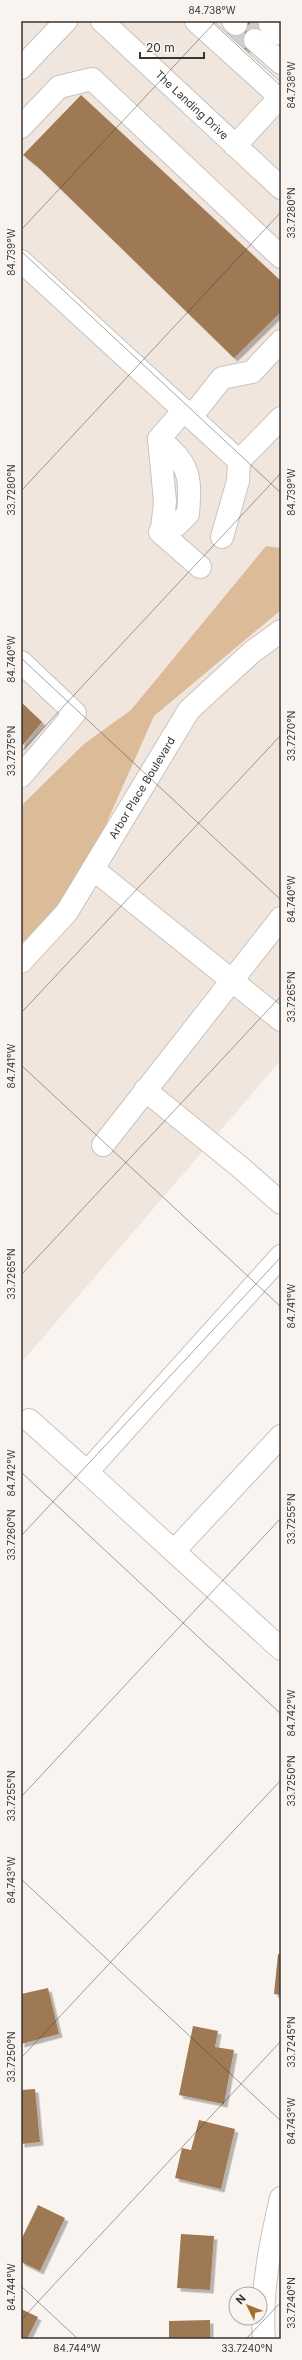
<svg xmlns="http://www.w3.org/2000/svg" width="302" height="2360" font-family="Inter,sans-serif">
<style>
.built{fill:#f1e6dd}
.green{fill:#dcbb99}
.building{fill:#9f7952;filter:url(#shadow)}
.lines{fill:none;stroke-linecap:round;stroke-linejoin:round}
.minor-tunnel{stroke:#d2ceca;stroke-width:22;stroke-dasharray:22 11;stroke-linecap:butt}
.minor-casing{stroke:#c8c3bf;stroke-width:24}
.minor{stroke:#fff;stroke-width:22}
.ticks{fill:none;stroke:#363533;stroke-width:1;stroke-opacity:0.45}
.labels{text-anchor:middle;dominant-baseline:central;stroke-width:3;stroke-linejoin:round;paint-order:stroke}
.street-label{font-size:11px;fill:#363533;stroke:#f9f4f0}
.neatline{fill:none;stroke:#363533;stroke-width:1.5}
.ticks-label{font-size:10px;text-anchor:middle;fill:#363533}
</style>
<defs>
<filter id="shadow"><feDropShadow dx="3.5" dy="3.5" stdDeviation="0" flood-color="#0004"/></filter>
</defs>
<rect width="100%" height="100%" fill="#f9f4f0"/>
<path class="built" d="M21,21H281V1060L21,1363Z"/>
<path class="green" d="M266,546L281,548V610L154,716L67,912L21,943V806L84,744L131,710Z"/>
<g class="building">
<path d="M239,21H273L241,55L223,38Z"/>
<path d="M81,95L281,281V312L234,358L39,168L23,155Z"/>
<path d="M21,702L42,722L21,747Z"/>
<path d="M278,1954L281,1955V1995L274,1994Z"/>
<path d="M48,1988L59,2034L21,2044V1994Z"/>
<path d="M193,2026L218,2031L215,2047L234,2050L224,2104L179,2095Z"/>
<path d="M35,2089L40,2142L21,2144V2090Z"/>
<path d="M199,2120L235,2129L221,2189L175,2178L182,2148L191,2150Z"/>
<path d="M38,2205L65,2218L40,2271L21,2262V2240Z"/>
<path d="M181,2234L214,2236L210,2290L177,2288Z"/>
<path d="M21,2309L38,2317L27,2339H21Z"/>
<path d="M210,2320V2339H169V2321Z"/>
</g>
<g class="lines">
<g class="minor-tunnel">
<path d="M252,21L263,31"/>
<path d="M229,33L246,49"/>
</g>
<defs>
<g id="minor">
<path id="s1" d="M102,21L281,188"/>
<path d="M196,21L280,97L235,146"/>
<path d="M233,21L236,24"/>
<path d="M270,24L281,34"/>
<path d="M255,40L281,63"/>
<path d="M21,68L66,21"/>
<path d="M21,127L59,87L92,79L281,257"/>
<path d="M21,261L239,461L238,481L222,537"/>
<path d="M191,417L222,378L252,372L281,341"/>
<path d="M159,439C190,465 191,475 188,514L177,525L162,530L165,501Z"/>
<path d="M159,439L184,410"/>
<path d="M239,461L281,418"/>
<path d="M160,532L200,567"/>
<path d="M21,662L75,713L21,776"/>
<path d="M93,869L281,1020"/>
<path id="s2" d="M21,962L67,912L189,710L252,652L281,631"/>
<path d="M145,1090L240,1167L281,1203"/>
<path d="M103,1145L281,918"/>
<path d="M281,1256L87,1472L281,1649"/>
<path d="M29,1420L87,1472"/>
<path d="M174,1551L281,1436"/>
<path d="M264,2339C260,2294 271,2241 281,2198"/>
</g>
</defs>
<use href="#minor" class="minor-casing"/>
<use href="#minor" class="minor"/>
</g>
<path class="ticks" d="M211,21L281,86M21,230L216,21M21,251L281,493M21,491L281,212M21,658L281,900M21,752L281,473M21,1013L281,735M21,1065L281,1307M21,1275L281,996M21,1472L281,1714M21,1536L281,1257M21,1797L281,1518M21,1879L281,2121M21,2058L281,1780M21,2286L78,2339M21,2320L281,2041M246,2339L281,2302"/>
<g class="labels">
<g class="street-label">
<text stroke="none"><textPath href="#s1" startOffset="123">The Landing Drive</textPath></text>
<text stroke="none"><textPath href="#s2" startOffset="213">Arbor Place Boulevard</textPath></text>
</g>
</g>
<rect width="302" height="2360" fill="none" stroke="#f9f4f0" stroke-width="44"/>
<g transform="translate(248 2306) rotate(313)"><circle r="19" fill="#f9f4f0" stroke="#aba8a4"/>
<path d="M0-3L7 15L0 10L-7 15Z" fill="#a66e2c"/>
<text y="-6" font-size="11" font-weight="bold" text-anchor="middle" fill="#363533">N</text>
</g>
<path d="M140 52v6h64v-6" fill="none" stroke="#363533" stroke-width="2"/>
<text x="146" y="52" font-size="12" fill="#363533" stroke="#f9f4f0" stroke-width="3" paint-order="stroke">20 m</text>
<rect x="22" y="22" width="258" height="2316" class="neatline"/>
<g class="ticks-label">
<text x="212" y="14">84.738°W</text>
<text transform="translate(291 85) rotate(-90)" y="4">84.738°W</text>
<text transform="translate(291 213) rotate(-90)" y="4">33.7280°N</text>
<text transform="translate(11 252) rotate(-90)" y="4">84.739°W</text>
<text transform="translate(11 490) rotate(-90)" y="4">33.7280°N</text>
<text transform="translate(291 492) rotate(-90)" y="4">84.739°W</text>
<text transform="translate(11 659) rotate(-90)" y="4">84.740°W</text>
<text transform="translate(291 736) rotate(-90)" y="4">33.7270°N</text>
<text transform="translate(11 751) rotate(-90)" y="4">33.7275°N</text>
<text transform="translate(291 899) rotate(-90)" y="4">84.740°W</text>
<text transform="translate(291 997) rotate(-90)" y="4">33.7265°N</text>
<text transform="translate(11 1066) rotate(-90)" y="4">84.741°W</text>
<text transform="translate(11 1274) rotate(-90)" y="4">33.7265°N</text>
<text transform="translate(291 1306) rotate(-90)" y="4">84.741°W</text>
<text transform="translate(11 1473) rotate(-90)" y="4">84.742°W</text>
<text transform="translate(291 1519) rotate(-90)" y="4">33.7255°N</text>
<text transform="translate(11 1535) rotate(-90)" y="4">33.7260°N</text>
<text transform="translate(291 1713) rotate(-90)" y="4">84.742°W</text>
<text transform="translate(291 1781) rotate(-90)" y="4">33.7250°N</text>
<text transform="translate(11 1796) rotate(-90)" y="4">33.7255°N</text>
<text transform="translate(11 1880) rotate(-90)" y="4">84.743°W</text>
<text transform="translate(291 2042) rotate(-90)" y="4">33.7245°N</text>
<text transform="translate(11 2057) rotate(-90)" y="4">33.7250°N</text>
<text transform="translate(291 2121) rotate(-90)" y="4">84.743°W</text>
<text transform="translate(11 2287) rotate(-90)" y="4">84.744°W</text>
<text transform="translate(291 2303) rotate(-90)" y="4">33.7240°N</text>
<text x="77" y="2352">84.744°W</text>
<text x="247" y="2352">33.7240°N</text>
</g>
</svg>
